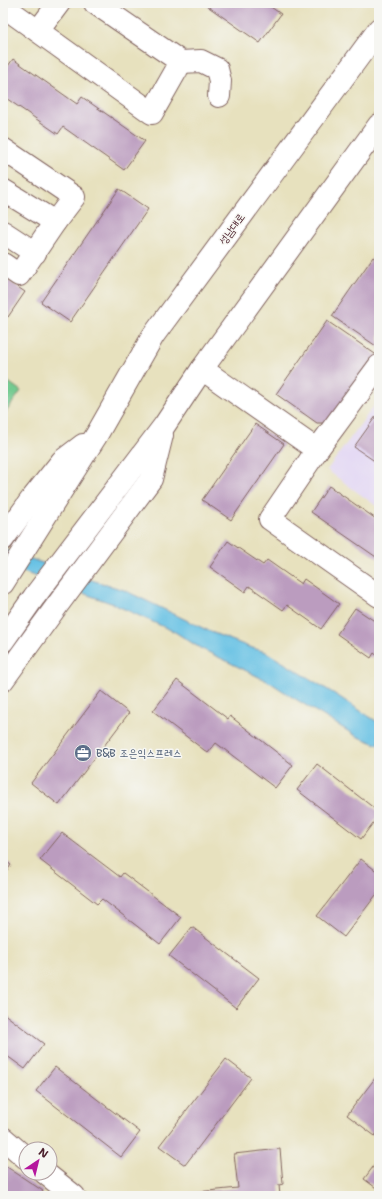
<svg xmlns="http://www.w3.org/2000/svg" width="382" height="1199" font-family="'Shantell Sans','Poor Story',sans-serif">
<style>
.built{fill:#e1d4f4}
.green{fill:#73ca90;stroke:#5e745e}
.water{fill:#66c1e4;stroke:#587088}
.building{fill:#bb9cbf}
.lines{fill:none;stroke-linecap:round;stroke-linejoin:round}
.minor-casing{stroke:#81635e;stroke-width:24}
.major-casing{stroke:#81635e;stroke-width:24}
.minor{stroke:#fff;stroke-width:22}
.major{stroke:#fff;stroke-width:22}
.labels{text-anchor:middle;dominant-baseline:central;stroke-width:3;stroke-linejoin:round;paint-order:stroke}
.street-label{font-size:11px;fill:#4a1f2b;stroke:#f6f6f2}
.service-label{font-size:11px;fill:#4e5e75;stroke:#f6f6f2;text-anchor:start}
</style>
<rect width="100%" height="100%" fill="#f6f6f2"/>
<filter id="ink" filterUnits="userSpaceOnUse"><feTurbulence type="fractalNoise" baseFrequency=".025" numOctaves="2"/><feDisplacementMap in="SourceGraphic" scale="8" xChannelSelector="R" yChannelSelector="G"/><feConvolveMatrix kernelMatrix="1 2 1 2 8 2 1 2 1" color-interpolation-filters="sRGB"/></filter>
<filter id="wash" filterUnits="userSpaceOnUse"><feTurbulence type="fractalNoise" baseFrequency=".012" numOctaves="4" result="noise"/><feDisplacementMap in="SourceGraphic" scale="16" xChannelSelector="R" yChannelSelector="G"/><feGaussianBlur stdDeviation="0.9" result="paint"/><feColorMatrix in="noise" values="0 0 0 0 0 0 0 0 0 0 0 0 0 0 0 0 0 1.4 0 .05"/><feComposite in="paint" operator="in"/></filter>
<g filter="url(#wash)">
<rect width="100%" height="100%" fill="#e7e1be"/>
<path class="built" d="M379,399V508L327,470Z"/>
<path class="green" d="M3,378L21,391L3,416Z"/>
<path class="water" d="M3,549L82,577L124,590L211,632L249,647L266,652L338,696L379,723V745L356,736L289,695L271,683L200,648L175,632L111,603L3,565Z"/>
<g id="blocks">
<g class="building">
<path d="M203,3H265L281,14L260,43Z"/>
<path d="M13,59L77,104L82,97L145,141L124,170L63,127L58,134L3,96V73Z"/>
<path d="M119,189L148,209L70,322L41,302Z"/>
<path d="M373,257L379,262V348L332,316Z"/>
<path d="M3,277L25,292L8,317L3,314Z"/>
<path d="M327,321L378,356L331,423H317L276,394Z"/>
<path d="M379,412V464L354,447Z"/>
<path d="M255,424L284,444L231,520L202,500Z"/>
<path d="M329,486L379,521V559L311,512Z"/>
<path d="M228,541L263,565L267,560L301,584L304,579L339,604L321,629L287,605L283,610L249,586L245,592L210,567Z"/>
<path d="M355,608L379,624V657L374,653L371,658L337,634Z"/>
<path d="M177,680L228,719L230,716L293,765L275,788L216,743L208,753L153,711Z"/>
<path d="M101,691L129,713L59,805L31,783Z"/>
<path d="M317,764L379,812V815L361,839L297,790Z"/>
<path d="M62,833L120,877L123,873L181,917L160,944L102,899L97,904L40,860Z"/>
<path d="M3,859L11,865L3,876Z"/>
<path d="M361,859L379,873V891L344,937L317,916Z"/>
<path d="M192,927L259,978L236,1008L169,956Z"/>
<path d="M3,1013L44,1044L25,1069L3,1053Z"/>
<path d="M226,1059L251,1078L185,1165L159,1146Z"/>
<path d="M55,1067L140,1132L121,1157L36,1091Z"/>
<path d="M379,1073V1130L375,1136L347,1115Z"/>
<path d="M280,1149L283,1184L279,1185L280,1196H178V1194L238,1188L234,1154Z"/>
<path d="M379,1159V1190L364,1179Z"/>
<path d="M4,1165L43,1191L40,1196H3V1167Z"/>
</g>
</g>
</g>
<g filter="url(#ink)">
<use href="#blocks" fill-opacity="0" stroke="#81635e" stroke-width="1"/>
<g class="lines">
<defs>
<g id="minor">
<path d="M3,6L152,113L181,62L95,3"/>
<path d="M38,31L59,3"/>
<path d="M181,62L201,61L217,69L220,81L219,96"/>
<path d="M3,149L74,197L55,222L19,275L3,264"/>
<path d="M3,190L55,222"/>
<path d="M3,232L35,253"/>
<path d="M202,369L317,450L379,366"/>
<path d="M317,450L270,519L379,596"/>
<path d="M3,1138L26,1158"/>
<path d="M45,1173L74,1196"/>
</g>
<g id="major">
<path d="M3,539L31,500L62,461L83,445"/>
<path d="M3,583L96,436L153,336L379,29"/>
<path d="M3,641L34,597L164,426L202,369L379,125"/>
<path d="M3,680L56,607L151,479L162,435"/>
</g>
</defs>
<use href="#minor" class="minor-casing"/>
<use href="#major" class="major-casing"/>
<use href="#minor" class="minor"/>
<use href="#major" class="major"/>
</g>
</g>
<defs>
<symbol id="office-disc" viewBox="-11 -11 22 22"><circle r="9.5" fill="#5c6f8a" stroke="#f6f6f2"/><path d="M-6-3h4V-5.5h4V-3h4V5H-6ZM-1-4.5V-3h2v-1.5ZM-6 0V1H6V0Z" fill="#fff"/></symbol>
</defs>
<g fill-rule="evenodd">
<use href="#office-disc" x="73" y="743" width="20" height="20"/>
</g>
<g class="labels">
<g class="street-label">
<text transform="translate(232 229) rotate(-54)">성남대로</text>
</g>
<g class="service-label">
<text x="96" y="753">B&amp;B 조은익스프레스</text>
</g>
</g>
<rect width="382" height="1199" fill="none" stroke="#f6f6f2" stroke-width="16"/>
<g transform="translate(38 1161) rotate(35)"><circle r="19" fill="#f6f6f2" stroke="#b1a0a2"/>
<path d="M0-3L7 15L0 10L-7 15Z" fill="#b5179e"/>
<text y="-6" font-size="11" font-weight="bold" text-anchor="middle" fill="#4a1f2b">N</text>
</g>
</svg>
